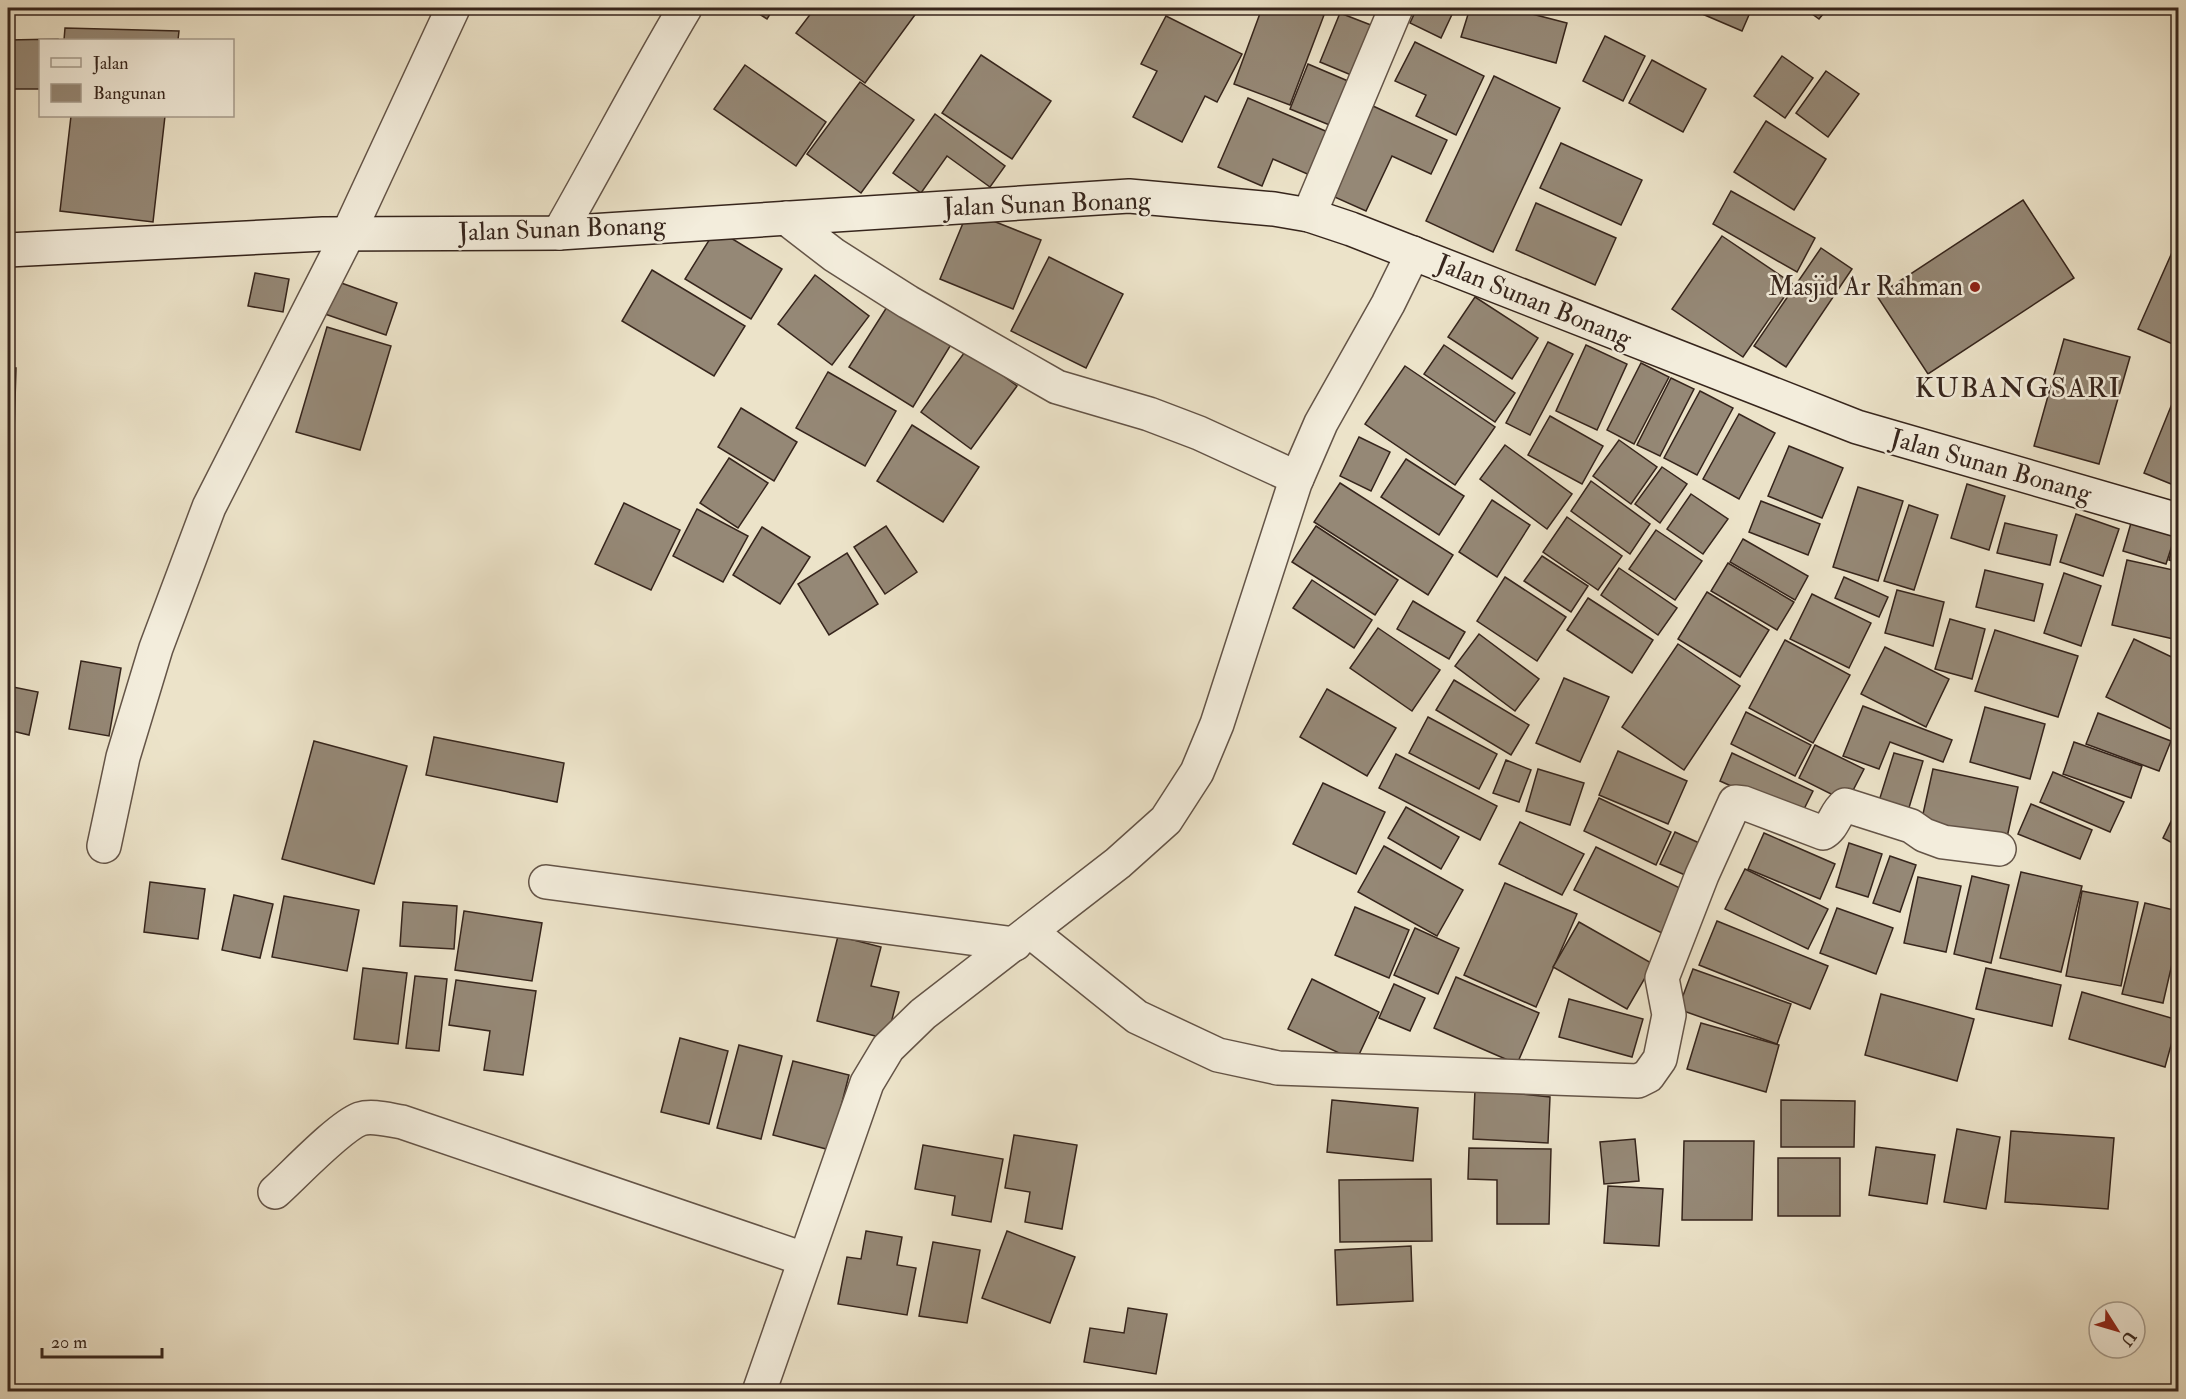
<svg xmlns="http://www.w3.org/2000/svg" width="2186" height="1399" font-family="'IM FELL Double Pica',serif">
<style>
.building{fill:#958876;stroke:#36251c;stroke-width:1.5}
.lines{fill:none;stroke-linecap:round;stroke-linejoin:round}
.street-casing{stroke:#645447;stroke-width:36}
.secondary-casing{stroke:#36251c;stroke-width:36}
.street{stroke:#f3eddc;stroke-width:33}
.secondary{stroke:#f3eddc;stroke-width:33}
.poi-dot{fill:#8f2418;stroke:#f3eddc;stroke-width:2}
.labels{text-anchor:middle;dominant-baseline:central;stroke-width:5;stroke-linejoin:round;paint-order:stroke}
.street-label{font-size:26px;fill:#36251c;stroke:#f3eddc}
.poi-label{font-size:26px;fill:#36251c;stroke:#f3eddc;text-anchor:end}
.quarter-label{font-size:28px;letter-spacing:1.5px;fill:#36251c;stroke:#f3eddc}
</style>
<rect width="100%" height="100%" fill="#ece3c9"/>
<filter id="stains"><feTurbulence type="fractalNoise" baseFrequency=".00333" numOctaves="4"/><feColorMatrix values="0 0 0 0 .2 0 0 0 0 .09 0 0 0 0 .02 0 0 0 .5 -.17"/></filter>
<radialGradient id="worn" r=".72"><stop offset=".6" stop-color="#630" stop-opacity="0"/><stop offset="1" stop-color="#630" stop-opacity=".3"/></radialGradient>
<g class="building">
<path d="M750,8H774L767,19Z"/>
<path d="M815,8H920L865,83L796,33Z"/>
<path d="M1262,8H1303L1324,15L1290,105L1234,84Z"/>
<path d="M1417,8H1455L1441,38L1410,23Z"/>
<path d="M1470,8H1509L1567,23L1556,63L1461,37Z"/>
<path d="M1694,8H1752L1742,31L1693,10Z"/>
<path d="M1804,8H1828L1819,19Z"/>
<path d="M1340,13L1376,27L1356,77L1320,62Z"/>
<path d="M1166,16L1242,54L1217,102L1205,96L1182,142L1133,117L1157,71L1141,64Z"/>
<path d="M65,28L179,31L178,40H64Z"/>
<path d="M1605,36L1645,56L1623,101L1583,81Z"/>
<path d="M58,39V40H40V89H8V40Z"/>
<path d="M1415,42L1484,76L1456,135L1416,116L1426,95L1395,81Z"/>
<path d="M981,55L1051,101L1012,159L942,113Z"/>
<path d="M1782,56L1813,78L1785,118L1754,96Z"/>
<path d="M1652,60L1706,89L1683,132L1629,103Z"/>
<path d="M1308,64L1355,84L1337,128L1290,109Z"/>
<path d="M745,65L826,122L796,166L714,109Z"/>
<path d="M1826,71L1859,94L1828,137L1796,113Z"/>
<path d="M1494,76L1560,108L1493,252L1426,221Z"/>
<path d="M860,82L914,120L861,193L807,154Z"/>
<path d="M1248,98L1330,133L1312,176L1273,159L1262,186L1218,167Z"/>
<path d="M1373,106L1447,140L1431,174L1392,156L1366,211L1330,195Z"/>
<path d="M935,114L1005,166L990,187L947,156L921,193L893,173Z"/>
<path d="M71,116H165L153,222L60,211Z"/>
<path d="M1766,121L1826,159L1794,210L1734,172Z"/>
<path d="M1561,143L1642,180L1621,225L1540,188Z"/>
<path d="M1731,191L1815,238L1797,272L1713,224Z"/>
<path d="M2023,200L2074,278L1928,374L1877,296Z"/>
<path d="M1536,203L1616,238L1595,285L1516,250Z"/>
<path d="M968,211L1041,240L1013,309L940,279Z"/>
<path d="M716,229L782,269L751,319L685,279Z"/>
<path d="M1722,236L1793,284L1743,357L1672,309Z"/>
<path d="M2178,239V336L2175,345L2138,329Z"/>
<path d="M1821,248L1852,269L1786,367L1754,346Z"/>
<path d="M1049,257L1123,294L1086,368L1011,331Z"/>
<path d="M652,270L745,326L714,376L622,321Z"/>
<path d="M255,273L289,279L283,312L248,306Z"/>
<path d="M815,275L869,316L832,365L778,324Z"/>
<path d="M333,280L397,303L386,335L322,313Z"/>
<path d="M1475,297L1538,338L1512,379L1448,337Z"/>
<path d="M892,299L955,338L913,407L849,367Z"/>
<path d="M327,327L391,346L360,450L296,432Z"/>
<path d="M2064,339L2130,357L2099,464L2034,446Z"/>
<path d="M1548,342L1573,354L1530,435L1506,423Z"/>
<path d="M1444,345L1515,393L1495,422L1424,374Z"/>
<path d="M1586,345L1627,364L1597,430L1556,411Z"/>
<path d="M967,349L1017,386L971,449L921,412Z"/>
<path d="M1641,363L1669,377L1634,444L1607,430Z"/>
<path d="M1405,366L1495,427L1455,485L1365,424Z"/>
<path d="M8,368H16L13,465H8Z"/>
<path d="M828,372L896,411L865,466L796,428Z"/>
<path d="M1671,378L1694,389L1660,456L1637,445Z"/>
<path d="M2178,389V481L2176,486L2144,473Z"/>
<path d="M1700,391L1733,408L1697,475L1664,458Z"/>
<path d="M741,408L797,442L774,481L718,447Z"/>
<path d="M1739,414L1775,433L1739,499L1703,479Z"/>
<path d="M1550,416L1603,446L1582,484L1528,455Z"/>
<path d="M912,425L979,467L943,522L877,481Z"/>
<path d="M1359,437L1390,452L1371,491L1340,476Z"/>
<path d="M1619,440L1657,467L1631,504L1593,476Z"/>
<path d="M1505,445L1572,494L1547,529L1480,479Z"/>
<path d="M1789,446L1843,468L1822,518L1768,496Z"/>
<path d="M729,458L768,483L738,528L700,503Z"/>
<path d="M1406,459L1464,496L1439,535L1381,497Z"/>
<path d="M1662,467L1687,484L1660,523L1635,504Z"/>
<path d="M1591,481L1650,524L1630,554L1571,511Z"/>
<path d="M1340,483L1453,555L1428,595L1314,522Z"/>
<path d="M1967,484L2005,496L1989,550L1951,538Z"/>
<path d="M1858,487L1903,501L1878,581L1833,567Z"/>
<path d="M1691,494L1728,519L1703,554L1667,529Z"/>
<path d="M1492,500L1530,525L1497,577L1459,552Z"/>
<path d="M1761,501L1820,524L1808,555L1749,532Z"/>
<path d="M624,503L680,530L651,590L595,564Z"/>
<path d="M1909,505L1938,515L1914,590L1884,581Z"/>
<path d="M697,509L748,536L723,582L673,556Z"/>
<path d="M2076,514L2119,529L2103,576L2060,562Z"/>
<path d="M1567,517L1622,556L1598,590L1543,552Z"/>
<path d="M2005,523L2057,535L2050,565L1997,553Z"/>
<path d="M2131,523L2175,536L2166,564L2123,551Z"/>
<path d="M886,526L917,572L885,594L854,547Z"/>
<path d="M1316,526L1398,580L1375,615L1292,562Z"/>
<path d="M762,527L810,557L780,604L733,575Z"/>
<path d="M1656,530L1702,561L1675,600L1629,569Z"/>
<path d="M2175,536L2178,537V563L2169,560Z"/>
<path d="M1743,539L1808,576L1795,600L1730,562Z"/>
<path d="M847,553L878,604L829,635L798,584Z"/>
<path d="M1542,556L1588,586L1571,612L1524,581Z"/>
<path d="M2127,560L2178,571V640L2112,625Z"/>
<path d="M1728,563L1794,602L1777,630L1711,591Z"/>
<path d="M1619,568L1677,608L1658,635L1601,595Z"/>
<path d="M1985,570L2043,584L2034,621L1976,607Z"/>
<path d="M2064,573L2101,586L2081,646L2044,633Z"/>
<path d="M1505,577L1566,617L1537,661L1477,621Z"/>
<path d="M1844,577L1888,597L1879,617L1835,598Z"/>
<path d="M1312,580L1372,620L1354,648L1293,608Z"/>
<path d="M1897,590L1944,602L1933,646L1885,633Z"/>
<path d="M1707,592L1769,630L1740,677L1678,639Z"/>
<path d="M1812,594L1871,623L1849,668L1790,639Z"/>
<path d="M1588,598L1653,640L1632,673L1567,630Z"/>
<path d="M1413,601L1465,632L1449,659L1397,629Z"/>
<path d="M1950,619L1985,629L1972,679L1935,669Z"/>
<path d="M1378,628L1440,670L1412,711L1350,668Z"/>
<path d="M1995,630L2078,656L2058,717L1975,691Z"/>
<path d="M1479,634L1539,679L1515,711L1455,666Z"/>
<path d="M2134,639L2178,660V724L2175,731L2106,697Z"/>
<path d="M1785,640L1850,675L1813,743L1749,708Z"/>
<path d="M1678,644L1740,686L1684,770L1622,727Z"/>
<path d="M1885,647L1949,679L1926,727L1861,694Z"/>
<path d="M81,661L121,668L109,736L69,729Z"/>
<path d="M1564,678L1609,697L1580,762L1536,743Z"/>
<path d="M1454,680L1529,725L1511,755L1436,710Z"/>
<path d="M8,686L38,692L29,735L8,730Z"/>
<path d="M1327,689L1396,728L1367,776L1300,737Z"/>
<path d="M1863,706L1952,740L1943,762L1890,742L1879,769L1843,756Z"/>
<path d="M1985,707L2045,724L2030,779L1970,762Z"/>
<path d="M1746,712L1811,745L1795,776L1731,744Z"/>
<path d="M2098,713L2171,741L2159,771L2086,744Z"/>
<path d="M1428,717L1497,754L1479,789L1409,753Z"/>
<path d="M434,737L564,763L557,802L426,775Z"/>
<path d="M314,741L407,766L374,884L282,859Z"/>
<path d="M2074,742L2142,766L2131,798L2063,774Z"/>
<path d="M1815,745L1864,769L1847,802L1799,778Z"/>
<path d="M1618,751L1687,781L1668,824L1599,795Z"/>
<path d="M1732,753L1813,791L1800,817L1720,781Z"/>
<path d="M1894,753L1923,761L1908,811L1879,801Z"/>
<path d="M1396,754L1497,806L1480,840L1379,788Z"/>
<path d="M1506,760L1531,770L1519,802L1493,793Z"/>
<path d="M1538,769L1584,783L1570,825L1526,811Z"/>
<path d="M1933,769L2018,787L2006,842L1921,823Z"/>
<path d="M2053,772L2124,802L2110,832L2040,802Z"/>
<path d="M1323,783L1385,812L1356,874L1293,844Z"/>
<path d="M1599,798L1671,832L1656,865L1584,831Z"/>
<path d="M2031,804L2092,830L2080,859L2018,834Z"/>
<path d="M1406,807L1459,837L1441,869L1388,838Z"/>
<path d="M2178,807V846L2163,838Z"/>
<path d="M1520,822L1584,854L1562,895L1499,864Z"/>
<path d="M1675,832L1708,847L1694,879L1660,864Z"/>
<path d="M1764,833L1835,864L1820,899L1748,869Z"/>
<path d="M1849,843L1882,854L1868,897L1836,887Z"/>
<path d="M1384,846L1463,890L1437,936L1358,892Z"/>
<path d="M1596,847L1688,892L1666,935L1574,890Z"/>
<path d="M1890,856L1916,865L1900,912L1873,903Z"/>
<path d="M1745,869L1828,909L1808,949L1725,909Z"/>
<path d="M2021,872L2082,886L2061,972L2000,958Z"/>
<path d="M1972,876L2009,885L1991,963L1954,954Z"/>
<path d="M1918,877L1961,886L1946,952L1904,943Z"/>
<path d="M150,882L205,889L198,939L144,932Z"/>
<path d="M1505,883L1577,914L1536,1007L1464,975Z"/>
<path d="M2082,891L2138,902L2121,986L2066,976Z"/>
<path d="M234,895L273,904L260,958L222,950Z"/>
<path d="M284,896L359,910L347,971L272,957Z"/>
<path d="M403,902L457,906L454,949L400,946Z"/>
<path d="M2145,903L2178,911V938L2163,1003L2122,994Z"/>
<path d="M1355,907L1409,930L1389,978L1335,955Z"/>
<path d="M1837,908L1893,928L1876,974L1820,953Z"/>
<path d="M464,911L542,923L532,981L455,970Z"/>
<path d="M1717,921L1828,966L1810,1009L1699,965Z"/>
<path d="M1579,922L1653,964L1627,1009L1553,967Z"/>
<path d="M1415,928L1459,948L1438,994L1394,975Z"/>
<path d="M838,936L881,947L871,986L899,992L887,1039L817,1021Z"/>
<path d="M363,968L407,973L398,1044L354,1039Z"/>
<path d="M1986,968L2061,985L2052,1026L1976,1009Z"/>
<path d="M1693,969L1791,1004L1777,1044L1678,1009Z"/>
<path d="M415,976L447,979L439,1051L406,1048Z"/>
<path d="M1456,977L1539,1013L1517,1064L1434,1028Z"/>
<path d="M1312,979L1379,1012L1356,1061L1288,1029Z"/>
<path d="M456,980L536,991L523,1075L484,1070L490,1031L449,1025Z"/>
<path d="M1394,984L1425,998L1410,1031L1379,1018Z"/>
<path d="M2082,992L2178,1020L2165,1067L2069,1039Z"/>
<path d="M1881,994L1974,1019L1957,1081L1865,1055Z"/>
<path d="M1569,999L1643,1019L1632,1057L1559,1037Z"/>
<path d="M1701,1023L1779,1045L1766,1092L1687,1069Z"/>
<path d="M680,1038L728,1051L709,1124L661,1112Z"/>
<path d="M739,1045L782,1056L761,1139L717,1128Z"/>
<path d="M793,1061L849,1075L830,1150L773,1135Z"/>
<path d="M1475,1089L1550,1097L1548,1143L1473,1139Z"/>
<path d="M1332,1100L1418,1108L1413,1161L1327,1152Z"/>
<path d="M1781,1100L1855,1101L1854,1147H1781Z"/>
<path d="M1957,1129L2000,1137L1986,1209L1944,1202Z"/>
<path d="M2011,1131L2114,1138L2108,1209L2005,1202Z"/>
<path d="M1014,1135L1077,1145L1062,1229L1025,1222L1030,1192L1005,1188Z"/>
<path d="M1635,1139L1639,1181L1604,1184L1600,1142Z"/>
<path d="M1684,1141H1754L1752,1220H1682Z"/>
<path d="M923,1145L1003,1159L991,1222L952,1215L955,1196L915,1189Z"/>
<path d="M1876,1147L1935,1155L1927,1204L1869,1195Z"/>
<path d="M1469,1148L1551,1149L1549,1224H1497V1180L1468,1179Z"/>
<rect x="1778" y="1158" width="62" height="58"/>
<path d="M1431,1179L1432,1241L1340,1242L1339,1180Z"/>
<path d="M1608,1186L1663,1189L1659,1246L1604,1243Z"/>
<path d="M866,1231L902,1237L897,1265L916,1268L907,1315L838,1304L847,1257L861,1259Z"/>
<path d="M1007,1231L1075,1257L1050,1323L982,1298Z"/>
<path d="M933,1242L980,1250L967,1323L919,1316Z"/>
<path d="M1411,1246L1413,1301L1337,1305L1335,1250Z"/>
<path d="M1128,1308L1167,1314L1156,1374L1084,1362L1090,1328L1124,1333Z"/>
</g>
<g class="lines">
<defs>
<g id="street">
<path d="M1309,215L1396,8"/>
<path d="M786,218L834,255L908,302L1057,387L1149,414L1199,433L1297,478"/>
<path d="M559,233C602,158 641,82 685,8"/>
<path d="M104,846L123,757L156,648L209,507L348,234L453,8"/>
<path d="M546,882L1015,944"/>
<path d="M1031,932L1137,1017L1218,1055L1278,1068L1638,1081L1648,1076L1660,1059L1669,1015L1662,978L1702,875L1735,802L1744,803L1823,833C1834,827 1835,813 1845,805L1911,826L1924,835L1943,842L1999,849"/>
<path d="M275,1192C294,1175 339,1127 360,1119C372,1115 389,1120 402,1122L804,1259"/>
<path d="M759,1392L867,1083L888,1048L923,1014L1118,863L1166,820L1197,772L1217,724L1295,483L1321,423L1388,304L1413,253"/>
</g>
<path id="secondary" d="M8,250L323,234L559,233L1129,196L1274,209L1309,215L1351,229L1857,427L2178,520"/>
</defs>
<use href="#street" class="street-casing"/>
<use href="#secondary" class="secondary-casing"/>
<use href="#street" class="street"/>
<use href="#secondary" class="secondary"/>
</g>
<circle class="poi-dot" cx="1975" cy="287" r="6"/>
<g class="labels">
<g class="street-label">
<text transform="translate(1047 204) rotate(-2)">Jalan Sunan Bonang</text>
<text transform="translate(562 229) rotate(-2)">Jalan Sunan Bonang</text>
<text transform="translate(1534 301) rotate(22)">Jalan Sunan Bonang</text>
<text transform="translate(1991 466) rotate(16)">Jalan Sunan Bonang</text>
</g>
<g class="poi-label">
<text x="1963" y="287">Masjid Ar Rahman</text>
</g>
<g class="quarter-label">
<text x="2018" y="388">KUBANGSARI</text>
</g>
</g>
<rect width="2186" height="1399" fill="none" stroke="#ece3c9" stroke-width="30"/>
<rect x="9" y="9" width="2168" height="1381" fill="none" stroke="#36251c" stroke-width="3"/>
<rect x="15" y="15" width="2156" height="1369" fill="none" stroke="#36251c" stroke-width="1.5"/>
<rect x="39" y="39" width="195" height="78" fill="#f3eddc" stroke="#a79d8f" stroke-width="1.5"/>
<rect x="51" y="58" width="30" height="9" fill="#f3eddc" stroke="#a79d8f" stroke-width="1.5"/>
<text x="93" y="69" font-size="18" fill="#36251c">Jalan</text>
<rect x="51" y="84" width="30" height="18" fill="#958876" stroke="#a79d8f" stroke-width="1.5"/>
<text x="93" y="99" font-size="18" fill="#36251c">Bangunan</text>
<g transform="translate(2117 1330) rotate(127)"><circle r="28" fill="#f3eddc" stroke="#a79d8f" stroke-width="1.5"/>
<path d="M0-4.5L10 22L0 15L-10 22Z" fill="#8f2418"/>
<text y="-9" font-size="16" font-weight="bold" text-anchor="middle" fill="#36251c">U</text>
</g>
<path d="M42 1348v9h120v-9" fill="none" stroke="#36251c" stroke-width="3"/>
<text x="51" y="1348" font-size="18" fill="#36251c" stroke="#f3eddc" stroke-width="4.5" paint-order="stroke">20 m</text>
<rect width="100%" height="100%" filter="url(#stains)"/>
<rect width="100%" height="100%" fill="url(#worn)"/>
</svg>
